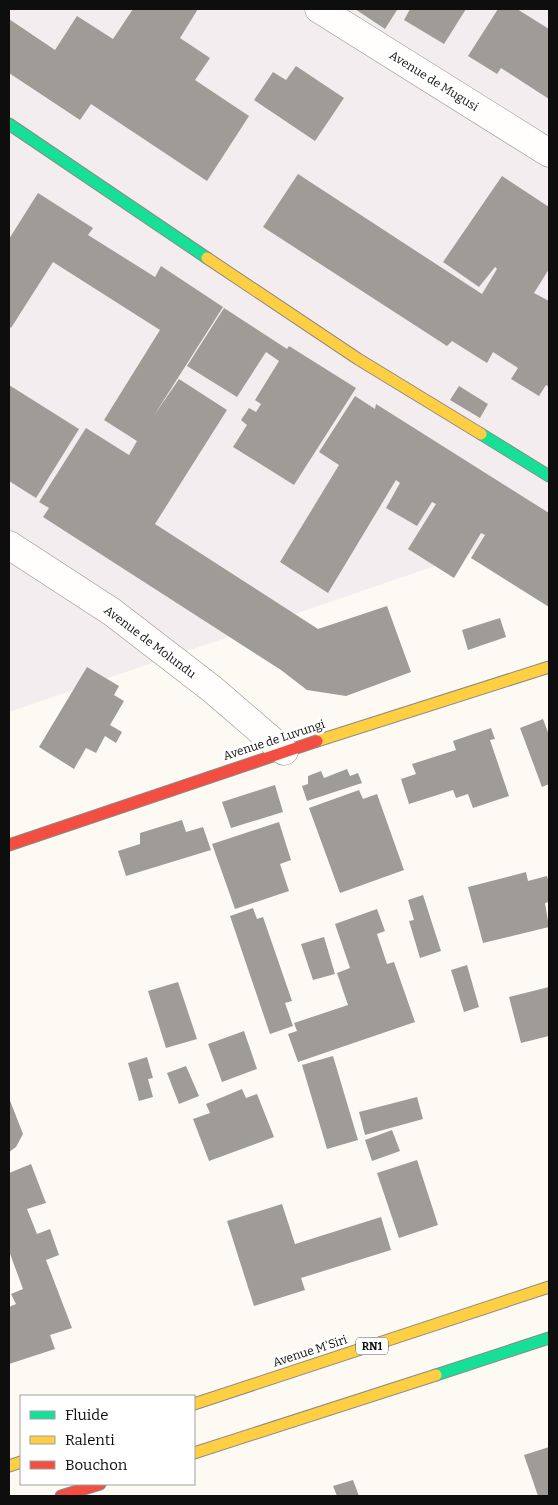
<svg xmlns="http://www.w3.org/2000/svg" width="558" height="1505" font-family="Bitter,serif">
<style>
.industrial{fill:#f3edef}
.building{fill:#9f9c98}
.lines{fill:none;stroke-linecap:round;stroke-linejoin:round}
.street-casing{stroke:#959491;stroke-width:29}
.fast-casing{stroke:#8c8b87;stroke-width:13}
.slow-casing{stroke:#8c8b87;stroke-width:13}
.jam-casing{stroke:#8c8b87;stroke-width:13}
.street{stroke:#fffefd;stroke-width:28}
.fast{stroke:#16e098;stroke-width:11}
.slow{stroke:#ffcf43;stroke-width:11}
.jam{stroke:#f24e42;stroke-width:11}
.labels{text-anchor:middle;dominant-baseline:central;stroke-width:5;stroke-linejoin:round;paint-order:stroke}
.shield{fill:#fff;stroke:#565656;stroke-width:1}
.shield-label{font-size:11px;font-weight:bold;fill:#0e0e0e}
.street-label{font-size:12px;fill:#0e0e0e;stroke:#fff}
</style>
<rect width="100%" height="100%" fill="#fcfaf2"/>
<path class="industrial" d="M9,9H549V527L9,712Z"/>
<g class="building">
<path d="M133,9H198L180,38L210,58L195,80L249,116L207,181L91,104L80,120L9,73V19L55,50L77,16L113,39Z"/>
<path d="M355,9H395L397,10L385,29Z"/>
<path d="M410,9H466L444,44L404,20Z"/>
<path d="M498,9H517L549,29V99L501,68L497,74L468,56Z"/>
<path d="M296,66L344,98L315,141L254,100L273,72L286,80Z"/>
<path d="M298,174L482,294L497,269L495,267L479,287L443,262L502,176L549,207V269L534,293L549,301V387L546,385L539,396L511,379L518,368L493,352L487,363L452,341L447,346L263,227Z"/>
<path d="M38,193L93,228L88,235L155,277L161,266L223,307L153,417L179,379L227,410L155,524L318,629L387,606L411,672L346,696L307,690L281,670L43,517L49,508L39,502L86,428L129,455L137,441L104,420L160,330L53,262L11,328L9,326V239Z"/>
<path d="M224,308L287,349L289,346L356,388L294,485L233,447L247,425L241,420L249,408L256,412L261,404L255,400L279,361L266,352L237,397L187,366Z"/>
<path d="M9,385L79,429L36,498L9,481Z"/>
<path d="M459,386L488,404L480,418L450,400Z"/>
<path d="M355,396L375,409L376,404L549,513V607L471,558L485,535L481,533L454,578L408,549L436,504L432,502L417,526L386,508L400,483L396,480L328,593L280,562L339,465L319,452Z"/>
<path d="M500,618L506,637L468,650L462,630Z"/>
<path d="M87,667L119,686L114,695L124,701L110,725L122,732L116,743L105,736L96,753L86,748L74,769L39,747Z"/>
<path d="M543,719L549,735V784L542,787L520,728Z"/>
<path d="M491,728L495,739L490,740L509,796L473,808L468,794L456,798L453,790L409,804L401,779L416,774L412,764L456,750L453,741Z"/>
<path d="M347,769L350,776L358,773L362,783L307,801L302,786L308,784V776L321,771L324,778Z"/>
<path d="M275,785L283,812L231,828L222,802Z"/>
<path d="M359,790L363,799L377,794L404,870L340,893L309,808Z"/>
<path d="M182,820L186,832L203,827L211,850L126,876L118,851L140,844V833Z"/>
<path d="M279,822L291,860L280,864L289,891L235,909L212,844Z"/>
<path d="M526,872L528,881L547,876L549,883V902L545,903L549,927L483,943L468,887Z"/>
<path d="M423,895L441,951L420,958L409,921L414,920L408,900Z"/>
<path d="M253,908L257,919L263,917L292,1001L285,1003L293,1026L270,1034L230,916Z"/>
<path d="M377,909L385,931L377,934L387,964L394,962L415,1022L298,1062L288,1034L297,1031L294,1023L348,1005L337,973L350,968L335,924Z"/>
<path d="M324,937L335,974L313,980L301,944Z"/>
<path d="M467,965L479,1007L464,1012L451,970Z"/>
<path d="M178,982L197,1039L166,1048L148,991Z"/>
<path d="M549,987V1036L521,1043L509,997Z"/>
<path d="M244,1031L257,1069L222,1082L208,1044Z"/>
<path d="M333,1056L358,1140L327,1149L302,1065Z"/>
<path d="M147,1057L153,1078L148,1079L153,1097L139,1101L128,1063Z"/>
<path d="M186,1066L199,1096L179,1104L167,1073Z"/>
<path d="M242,1089L246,1098L257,1094L274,1137L209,1161L193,1119L210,1113L206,1104Z"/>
<path d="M417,1097L423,1119L365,1135L359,1112Z"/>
<path d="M9,1098L23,1134L16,1147L9,1152Z"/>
<path d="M392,1130L400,1151L372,1161L365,1140Z"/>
<path d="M417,1160L438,1225L399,1238L377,1173Z"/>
<path d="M31,1164L46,1203L27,1209L37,1234L50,1229L59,1255L46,1260L72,1328L50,1335L55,1349L9,1364V1307L16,1304L11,1294L23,1289L9,1251V1173Z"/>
<path d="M282,1204L295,1244L381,1217L391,1250L301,1278L305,1290L254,1306L227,1221Z"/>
<path d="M549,1447V1496H538L524,1455Z"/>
<path d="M353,1480L359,1496H337L333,1486Z"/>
</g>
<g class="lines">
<defs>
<g id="street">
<path d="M319,9L549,153"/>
<path d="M9,545L112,612L212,689L284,751"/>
</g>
<g id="fast">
<path d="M9,124L207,258"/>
<path d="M481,434L549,476"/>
<path d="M436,1375L549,1338"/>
</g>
<g id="slow">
<path d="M207,258L358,359L481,434"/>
<path d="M317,741L549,667"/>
<path d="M194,1404L549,1287"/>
<path d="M194,1453L436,1375"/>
<path d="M9,1466L21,1462"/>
</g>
<g id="jam">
<path d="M9,845L317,741"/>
<path d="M61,1496L100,1484"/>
</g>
</defs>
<use href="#street" class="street-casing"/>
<use href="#fast" class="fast-casing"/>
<use href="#slow" class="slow-casing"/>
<use href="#jam" class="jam-casing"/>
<use href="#street" class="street"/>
<use href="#fast" class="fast"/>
<use href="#slow" class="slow"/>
<use href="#jam" class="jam"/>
</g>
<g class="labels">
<rect class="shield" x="356" y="1337.5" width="32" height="17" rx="4"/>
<g class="shield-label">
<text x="372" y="1346">RN1</text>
</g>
<g class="street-label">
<text transform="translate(434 81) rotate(32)">Avenue de Mugusi</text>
<text transform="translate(150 642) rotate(37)">Avenue de Molundu</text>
<text transform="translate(274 740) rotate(-18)">Avenue de Luvungi</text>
<text transform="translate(310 1351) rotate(-18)">Avenue M'Siri</text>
</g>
</g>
<rect width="558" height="1505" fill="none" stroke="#0e0e0e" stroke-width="20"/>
<rect x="20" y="1395" width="175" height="90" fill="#ffffff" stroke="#9f9f9f"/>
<rect x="30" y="1411" width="25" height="8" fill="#16e098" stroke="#9f9f9f"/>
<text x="65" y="1420" font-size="15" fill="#0e0e0e">Fluide</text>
<rect x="30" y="1436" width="25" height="8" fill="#ffcf43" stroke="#9f9f9f"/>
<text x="65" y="1445" font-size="15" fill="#0e0e0e">Ralenti</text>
<rect x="30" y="1461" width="25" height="8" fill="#f24e42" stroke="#9f9f9f"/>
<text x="65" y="1470" font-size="15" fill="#0e0e0e">Bouchon</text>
</svg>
